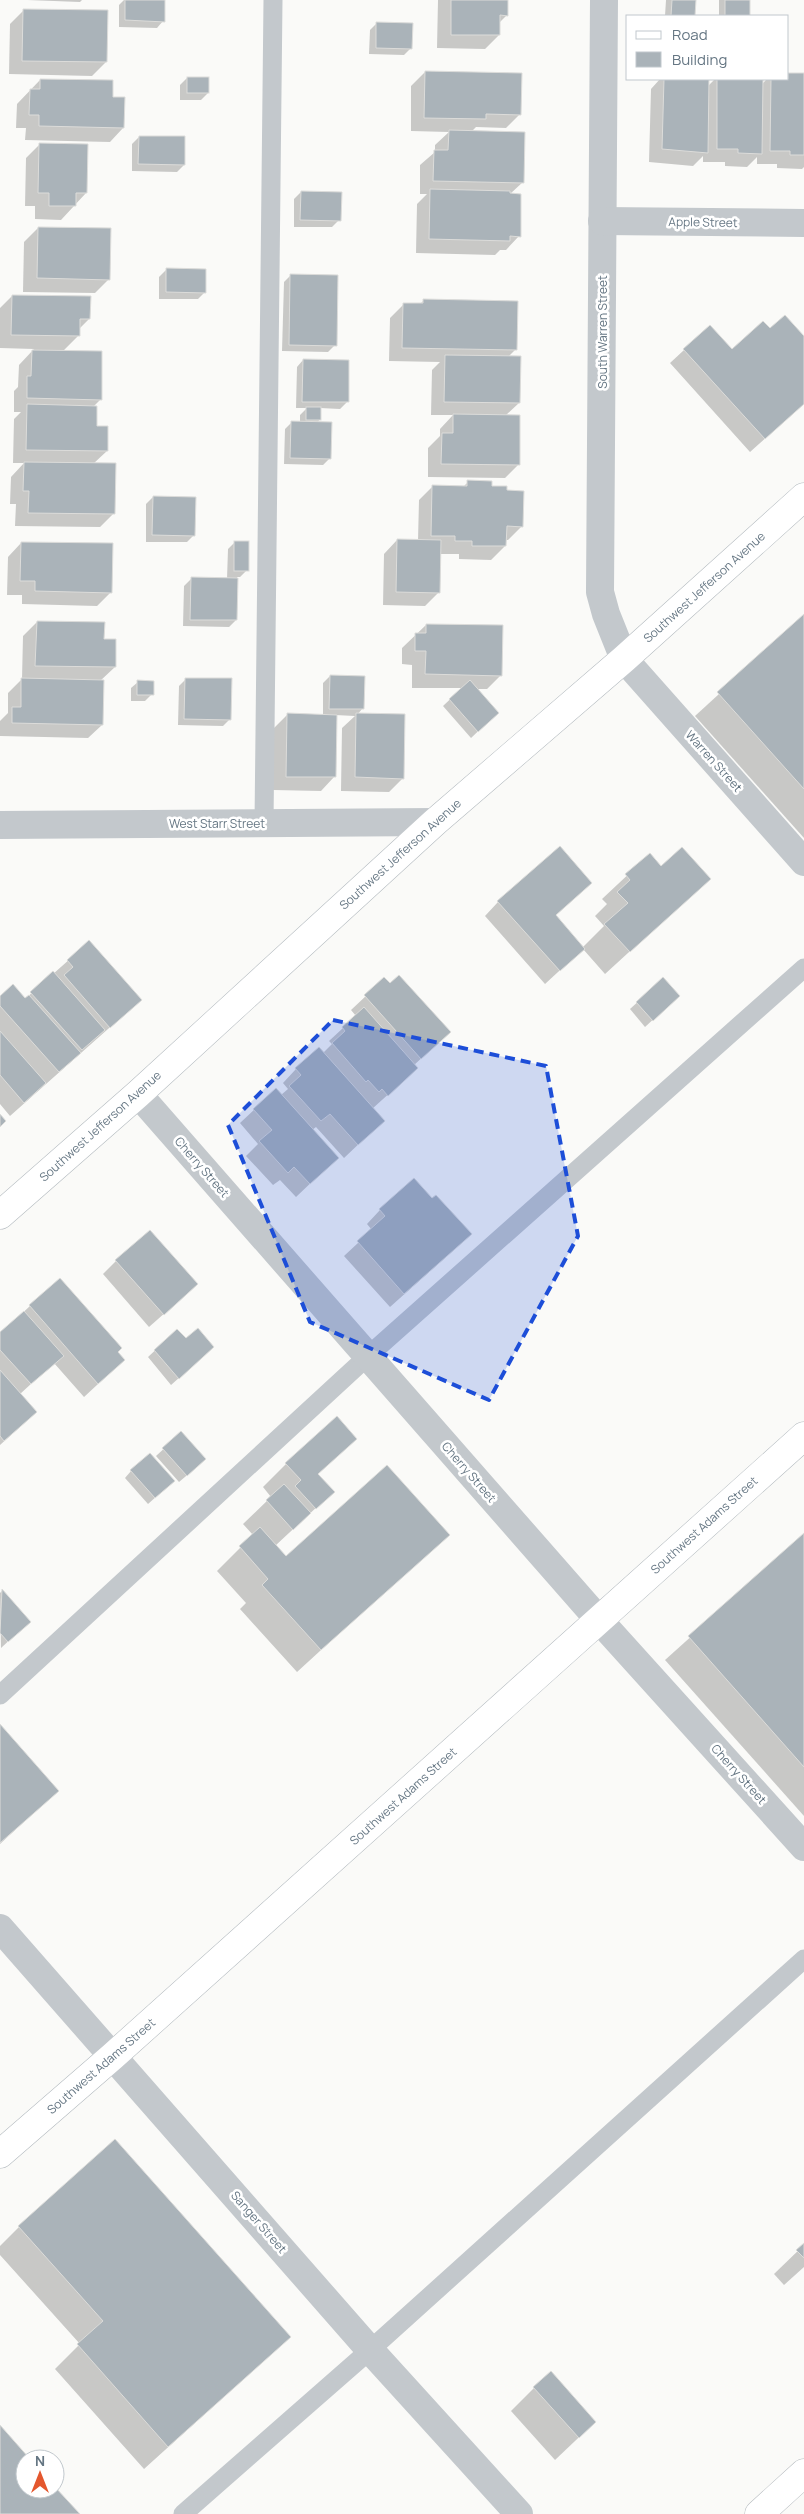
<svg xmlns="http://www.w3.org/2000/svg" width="804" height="2514" font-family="Manrope,sans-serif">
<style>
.shadow{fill:#0003}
.building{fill:#aab3b9;stroke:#dcdcda}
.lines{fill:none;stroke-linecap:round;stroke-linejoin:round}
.secondary-casing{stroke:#b3babf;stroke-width:29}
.primary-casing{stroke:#b5babe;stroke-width:29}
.service{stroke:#c3c8cc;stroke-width:19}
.minor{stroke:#c3c8cc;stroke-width:28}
.secondary{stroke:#fff;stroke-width:28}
.primary{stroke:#fff;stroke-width:28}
.marked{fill:#1d4ed8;fill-opacity:0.2;stroke:#1d4ed8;stroke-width:4;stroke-dasharray:10 6;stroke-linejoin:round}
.labels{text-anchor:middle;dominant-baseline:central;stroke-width:5;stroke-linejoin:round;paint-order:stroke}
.street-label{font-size:12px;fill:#657683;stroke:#fff}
</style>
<rect width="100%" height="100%" fill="#fafaf8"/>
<g class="shadow">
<path d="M27,0H82L80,2Z"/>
<path d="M124,0H164L163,21L157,28L119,27V5Z"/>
<path d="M438,0H507V15L499,23V35L485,49L437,48Z"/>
<path d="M666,0H695L694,16H665Z"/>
<rect x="719" y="0" width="30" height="16"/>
<path d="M24,10L106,62L92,76L9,74L10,24Z"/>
<path d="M377,23L411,48L404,55L369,54L370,30Z"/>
<path d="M425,72L520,114L506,128L476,127L471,132L523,182L510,194L519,236L506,250H500L495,255L416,253L417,204L427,194H420V165L435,152V145L449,132L411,131V86Z"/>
<path d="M788,75H804V167L802,169L777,168V164H757V157L747,167L725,166V162H703V156L693,166L649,162L651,89L660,79H708V86L715,79H762V84L767,79H788Z"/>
<path d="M187,78L208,93L201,100H180V85Z"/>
<path d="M40,80L112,98L123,128L110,142L25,140L26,128H16L17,104Z"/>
<path d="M139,137L184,165L177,172L132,171V144Z"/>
<path d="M40,144L86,193L61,220L35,219V206H25L26,158Z"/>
<path d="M301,192L339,220L332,227H294V199Z"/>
<path d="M38,228L109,279L95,293L23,292L24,242Z"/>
<path d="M166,270L205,292L198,299H159V277Z"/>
<path d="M291,275L335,345L328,352L282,351L284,282Z"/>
<path d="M12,296L89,319L79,329L78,336L63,351L101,399L93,407L96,427L107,451L93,464L114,513L100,527L15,526L16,504H10L11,477L24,463H13L14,419L21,412H14V391L18,387L19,365L34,349L0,348V308Z"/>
<path d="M424,300L516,349L508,357L519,403L505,416L518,465L505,478L428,477V448L440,436V429L453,415H431L432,370L440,362L389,361L390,318L403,305H419Z"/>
<path d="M710,326L732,351L770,330L804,338V404L750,452L670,363Z"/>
<path d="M303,360L347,402L340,409L320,408V419L317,423L330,458L323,465L284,464L285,429L292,422H300V415L307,408H296L297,367Z"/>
<path d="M468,482L491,487L522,526L508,540H505V546L491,560L459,559V554H440L439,592L425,606L383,605L384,554L397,540L418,541L419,500L433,486L463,487Z"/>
<path d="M153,497L194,535L187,542H146V504Z"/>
<path d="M235,542L247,570L240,577H237L236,620L229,627L183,626L184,586L191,579H227L228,549Z"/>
<path d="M21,543L111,592L97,606L22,604V595H7L8,557Z"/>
<path d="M804,616V838L695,716Z"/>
<path d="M37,622L103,640L115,667L100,681L102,725L88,738L0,736V721L8,713V693L22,679L23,636Z"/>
<path d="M426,625L501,675L487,689H476L491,719L471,738L443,706L462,688H412V665L402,664V648Z"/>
<path d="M330,676L362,709L357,715L403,778L389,792L341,791L342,728L355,716L335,715L334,777L321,791L273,790L274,728L287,715L323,716V683Z"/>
<path d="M186,679L230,719L223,726L178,725L179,686Z"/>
<path d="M138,682L152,694L145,701H131V688Z"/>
<path d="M650,854L661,868L709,879L605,974L583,949L545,984L485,916L498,902L591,883L555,916L582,948L604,926L595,916L607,904L602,899Z"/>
<path d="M89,942L126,1013L10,1116L0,1104V997L25,999Z"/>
<path d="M384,979L435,1046L414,1065L403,1081L372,1109L383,1121L344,1158L316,1127L312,1130L337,1158L296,1197L280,1180L273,1185L246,1156L258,1144L240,1123L276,1089L281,1095L288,1089L283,1083L296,1069L323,1053L332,1044L329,1041L356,1016L351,1010Z"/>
<path d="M663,979L671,1003L645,1027L630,1009Z"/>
<path d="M380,1210L456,1248L390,1307L344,1256L372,1230L367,1224Z"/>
<path d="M116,1261L183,1297L149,1327L103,1274Z"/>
<path d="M30,1306L117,1352L124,1360L84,1397L54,1363L20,1394L22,1425L0,1445V1334Z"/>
<path d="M177,1330L186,1340L206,1354L171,1385L148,1357Z"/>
<path d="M181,1433L198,1466L179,1482L156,1456Z"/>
<path d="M355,1439L317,1475L333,1492L275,1546L286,1558L448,1534L297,1672L240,1609L246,1603L217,1571L253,1535L243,1524L271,1497L263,1487L286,1464Z"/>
<path d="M131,1471L166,1488L148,1504L125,1478Z"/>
<path d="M804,1535V1816L665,1660Z"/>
<path d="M2,1591L29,1622L1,1648L0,1593Z"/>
<path d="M0,1726L57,1791L0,1844Z"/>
<path d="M19,2227L290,2337L144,2469L55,2369L80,2344L0,2255V2246Z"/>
<path d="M804,2245V2267L784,2285L774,2274Z"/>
<path d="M534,2388L595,2422L555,2460L511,2411Z"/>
</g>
<g class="building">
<path d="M125,0H165V22L125,20Z"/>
<path d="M451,0H508V16L500,15V35H451Z"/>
<path d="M672,0H696L695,16H671Z"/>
<rect x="725" y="0" width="25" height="16"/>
<path d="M23,9L108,10L107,62L22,61Z"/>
<path d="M376,22L413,23L412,49L376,48Z"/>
<path d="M425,71L522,73L521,115L486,114V119L424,118Z"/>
<path d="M788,73H804V155H790V151H770L771,79H788Z"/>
<rect x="187" y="77" width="22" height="16"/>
<path d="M40,79L113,80V97H125L124,128L39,126V115H29L30,89H40Z"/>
<path d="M664,79H709L708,153L662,149Z"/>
<path d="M717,79H763L762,154L738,153V149H717Z"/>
<path d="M449,130L525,132L524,183L433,181L434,150H448Z"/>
<path d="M139,136H185V165L138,164Z"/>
<path d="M39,143L88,144L87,193H76V206H49V193H38Z"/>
<path d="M430,189L510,191V193L521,194V237L510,236V241L429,239Z"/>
<path d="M301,191L342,192L341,221L300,220Z"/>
<path d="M38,227L111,228L110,280L37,278Z"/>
<path d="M166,268L206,269V293L166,292Z"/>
<path d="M290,274L338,275L337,346L289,345Z"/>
<path d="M12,295L91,296L90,319H80V336L11,335Z"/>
<path d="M423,299L518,301L517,350L402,348L403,303H423Z"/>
<path d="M785,315L804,336V404L765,439L683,349L710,325L732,349L763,321L770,328Z"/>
<path d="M32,350L102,351V400L27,398V376H31Z"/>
<path d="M445,355L521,356L520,403L444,402Z"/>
<path d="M303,359L349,360V402H302Z"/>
<path d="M27,404L97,406V426H108V451L26,450Z"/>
<rect x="306" y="407" width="15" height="13"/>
<path d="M453,414L520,415V465L441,464L442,433H453Z"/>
<path d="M291,421L332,422L331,459L290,458Z"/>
<path d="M24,462L116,463L115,514L28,513L29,491H23Z"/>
<path d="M467,480L492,481V486H507V490L524,491L523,527L507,526L506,546H472V541H455V536H431L432,485L467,486Z"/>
<path d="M153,496L196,497L195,536L152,535Z"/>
<path d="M397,539L441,540L440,593L396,592Z"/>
<rect x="234" y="541" width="15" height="30"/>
<path d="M21,542L113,543L112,593L35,591V581H20Z"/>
<path d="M191,577L238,578L237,620H190Z"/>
<path d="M804,614V789L717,692Z"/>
<path d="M37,621L105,622L104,639H116V667L35,666Z"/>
<path d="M426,624L503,625L502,676L425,674L426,651H415V633H426Z"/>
<path d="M330,675L365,676L364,709H329Z"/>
<path d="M21,678L104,680L103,725L12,723V707H21Z"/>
<path d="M185,678H232L231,720L184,719Z"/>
<path d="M137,680L154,681V695H137Z"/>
<path d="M470,680L499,713L478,732L449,699Z"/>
<path d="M287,713L337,715L336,777H286Z"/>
<path d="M356,713L405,714L404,779L355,777Z"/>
<path d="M560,846L592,883L556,915L585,949L560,971L497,901Z"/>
<path d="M682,847L711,879L630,952L604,924L628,903L617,892L630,880L625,874L650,853L661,866Z"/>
<path d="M89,940L142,1000L110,1028L64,975L73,967L67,960Z"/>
<path d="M53,971L105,1030L82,1050L30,992Z"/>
<path d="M399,975L451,1032L421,1059L364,995L384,977L390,983Z"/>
<path d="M663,977L680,996L653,1021L636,1002Z"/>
<path d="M13,984L25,998L29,995L81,1053L59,1072L0,1006V996Z"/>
<path d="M364,1007L418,1068L388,1096L382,1089L379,1092L368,1080L366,1082L332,1043L345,1031L342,1027Z"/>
<path d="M0,1031L46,1083L24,1103L0,1075Z"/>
<path d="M319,1047L385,1121L358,1145L330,1114L321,1121L289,1086L301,1075L295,1068Z"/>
<path d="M276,1088L339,1158L310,1184L294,1167L288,1173L259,1141L272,1130L253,1109Z"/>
<path d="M0,1114L6,1121L0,1127Z"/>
<path d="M414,1178L432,1198L436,1195L472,1234L404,1294L357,1241L385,1216L379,1209Z"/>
<path d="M150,1230L198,1284L164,1315L115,1260Z"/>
<path d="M60,1278L122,1348L118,1352L125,1360L98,1384L29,1305Z"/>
<path d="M24,1311L64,1356L31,1384L0,1350V1332Z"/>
<path d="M198,1328L214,1347L179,1379L154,1350L177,1329L186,1338Z"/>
<path d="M0,1370L37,1412L4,1441L0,1436Z"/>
<path d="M337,1416L357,1439L318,1474L335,1492L316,1509L295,1486L301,1480L285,1463Z"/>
<path d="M181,1431L206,1459L187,1476L162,1448Z"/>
<path d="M150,1453L175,1481L155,1498L130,1470Z"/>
<path d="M387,1465L450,1535L321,1650L262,1585L268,1579L239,1546L260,1527L286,1556Z"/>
<path d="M284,1484L311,1513L293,1530L266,1500Z"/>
<path d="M804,1533V1767L688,1636Z"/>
<path d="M2,1589L31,1622L8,1642L0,1633Z"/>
<path d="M0,1724L59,1791L0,1843Z"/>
<path d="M115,2139L291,2337L168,2447L77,2344L103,2321L18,2226Z"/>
<path d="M804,2243V2258L796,2250Z"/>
<path d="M551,2371L596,2422L579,2438L533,2387Z"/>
<path d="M0,2425L30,2459H25V2489H55V2487L80,2514H0Z"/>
</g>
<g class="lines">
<defs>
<g id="secondary">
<path d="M0,1215L138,1094L435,822L624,659L804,497"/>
<path d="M0,2154L113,2056L804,1436"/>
</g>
<path id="primary" d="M759,2514L804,2473"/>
</defs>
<use href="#secondary" class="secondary-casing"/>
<use href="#primary" class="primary-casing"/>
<g class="service">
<path d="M264,823L273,0"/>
<path d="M0,1695L368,1356L804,968"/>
<path d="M183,2514L370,2350L804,1959"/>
</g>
<g class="minor">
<path d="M604,0L600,592L606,614L624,659L804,862"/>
<path d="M602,221L804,223"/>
<path d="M0,825L435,822"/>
<path d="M138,1094L599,1620L804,1847"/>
<path d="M0,1928L370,2350L519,2514"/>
</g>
<use href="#secondary" class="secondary"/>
<use href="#primary" class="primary"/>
</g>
<path class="marked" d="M333,1020L546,1066L578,1236L489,1400L310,1322L228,1125Z"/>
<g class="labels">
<g class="street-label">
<text transform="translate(703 222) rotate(1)">Apple Street</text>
<text transform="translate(602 332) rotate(-90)">South Warren Street</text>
<text transform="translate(704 587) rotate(-42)">Southwest Jefferson Avenue</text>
<text transform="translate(714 761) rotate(48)">Warren Street</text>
<text x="217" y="823">West Starr Street</text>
<text transform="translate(400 854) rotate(-42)">Southwest Jefferson Avenue</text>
<text transform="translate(100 1126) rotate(-42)">Southwest Jefferson Avenue</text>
<text transform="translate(202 1167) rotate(49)">Cherry Street</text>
<text transform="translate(469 1472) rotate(49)">Cherry Street</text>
<text transform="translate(704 1525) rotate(-42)">Southwest Adams Street</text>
<text transform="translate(739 1774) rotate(48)">Cherry Street</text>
<text transform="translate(403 1796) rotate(-42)">Southwest Adams Street</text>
<text transform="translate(101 2066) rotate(-41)">Southwest Adams Street</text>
<text transform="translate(259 2222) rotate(49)">Sanger Street</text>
</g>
</g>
<rect x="626" y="15" width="162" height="65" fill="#ffffff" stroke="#c1c8cd"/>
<rect x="636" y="31" width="25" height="8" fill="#ffffff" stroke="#c1c8cd"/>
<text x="672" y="40" font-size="15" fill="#657683">Road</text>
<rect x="636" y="52" width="25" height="15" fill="#aab3b9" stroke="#c1c8cd"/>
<text x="672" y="65" font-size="15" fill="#657683">Building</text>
<g transform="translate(40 2474)"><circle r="24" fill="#ffffff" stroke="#c1c8cd"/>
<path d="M0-4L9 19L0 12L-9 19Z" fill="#e4572e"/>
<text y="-8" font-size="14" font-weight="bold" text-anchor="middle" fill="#657683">N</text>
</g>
</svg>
